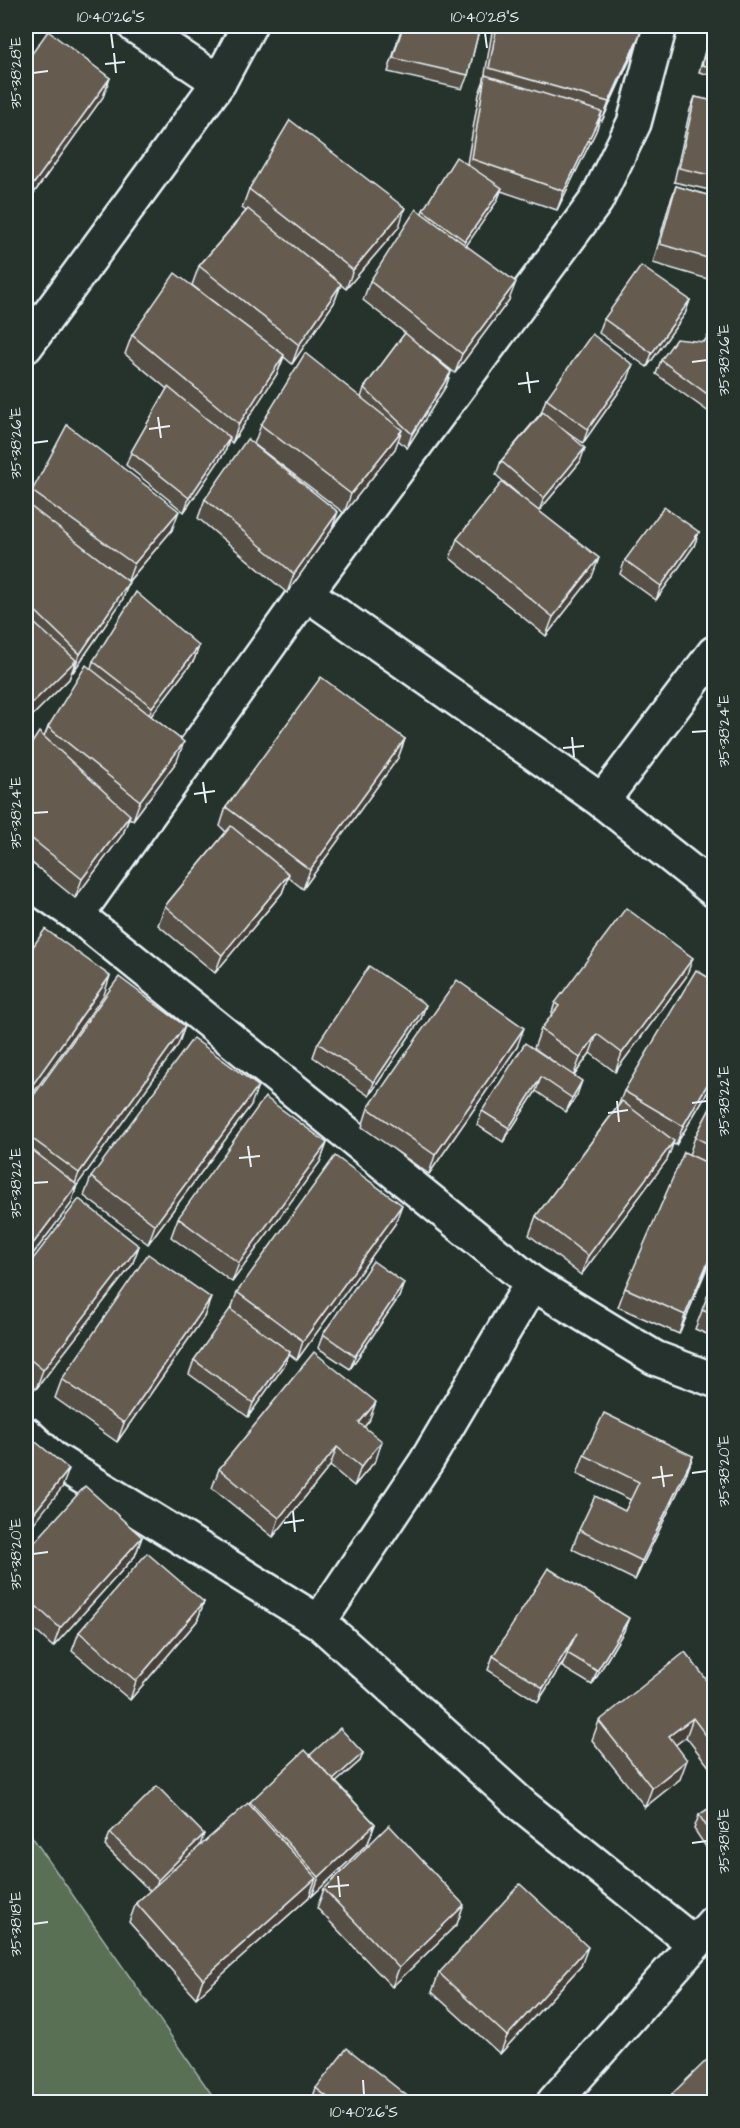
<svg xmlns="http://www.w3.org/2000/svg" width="740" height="2128" font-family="'Architects Daughter',sans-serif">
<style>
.green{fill:#5a7054;stroke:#a1b0a6;stroke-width:1.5}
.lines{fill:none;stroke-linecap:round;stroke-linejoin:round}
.minor-casing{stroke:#e8f1f8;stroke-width:38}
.minor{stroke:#26332d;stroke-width:33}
.wall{fill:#574f44;stroke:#e8f1f8;stroke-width:1.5}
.shaded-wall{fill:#474037;stroke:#e8f1f8;stroke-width:1.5}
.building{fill:#655c4f;stroke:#e8f1f8;stroke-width:1.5}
.ticks{fill:none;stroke:#e8f1f8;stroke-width:2}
.neatline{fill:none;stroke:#e8f1f8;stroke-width:2}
.ticks-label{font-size:15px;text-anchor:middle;fill:#e8f1f8}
</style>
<rect width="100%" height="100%" fill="#26332d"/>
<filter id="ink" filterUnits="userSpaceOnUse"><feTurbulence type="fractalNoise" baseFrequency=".0167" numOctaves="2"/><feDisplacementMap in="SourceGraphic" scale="12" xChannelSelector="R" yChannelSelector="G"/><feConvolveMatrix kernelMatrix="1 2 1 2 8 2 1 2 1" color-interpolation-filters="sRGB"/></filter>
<g filter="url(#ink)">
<path class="green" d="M26,1828L217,2102H26Z"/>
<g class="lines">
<defs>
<g id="minor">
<path d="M135,26L219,82"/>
<path d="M26,346L219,82L249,26"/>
<path d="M306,593L602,801L714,890"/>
<path d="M602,801L714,653"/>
<path d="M26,880L77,915L532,1283L655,1358L714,1380"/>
<path d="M77,915L306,593L596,201L634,123L660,26"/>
<path d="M26,1434L52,1458L319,1622L523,1806L695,1944"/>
<path d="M319,1622L426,1462L532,1283"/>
<path d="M554,2102L714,1922"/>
</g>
</defs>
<use href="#minor" class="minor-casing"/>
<use href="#minor" class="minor"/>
</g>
<g class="wall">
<path d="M402,26H480L468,75L462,89L388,72Z"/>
<path d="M493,26H634L636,46L602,121L600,120L596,131L557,210L501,191L497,201L466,245L509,300L455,373L427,351L451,372L446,386L407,448L398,440L395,449L344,513L254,444L261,425L361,398L364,388L405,333L363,300L370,281L422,213L423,210L467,164L479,94L484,80Z"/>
<path d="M712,26H714V76L699,72Z"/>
<path d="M26,62L110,78L103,97L26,204Z"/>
<path d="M695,97L714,101V191L674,182L690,110Z"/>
<path d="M676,186L714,197V300L711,299L708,279L653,263L669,205Z"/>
<path d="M249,189L399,227L346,289L341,285L334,303L292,364L284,357L277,374L232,443L229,440L225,452L184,512L126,465L131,452L167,389L125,354L132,335L220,307L192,285L199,266L246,211L242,208Z"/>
<path d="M690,300L685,314L647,367L599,333L604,319Z"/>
<path d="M714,327V413L713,415L656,374L661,360L704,342Z"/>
<path d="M628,379L583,443L561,427L580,462L539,511L592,577L546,636L450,558L457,539L518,494L496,475L501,461L541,413L546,399Z"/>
<path d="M32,491L172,530L129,581L122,601L73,672L72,671L69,679L26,722V513L27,511L26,509Z"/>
<path d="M205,499L331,531L287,593L198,518Z"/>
<path d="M699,532L694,546L656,600L620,574L625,560Z"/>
<path d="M199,646L194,660L151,716L177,761L133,820L129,818L123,834L75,898L26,858V752L44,737L48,727L91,668L93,661Z"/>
<path d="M405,739L398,758L303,889L288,877L282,893L215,973L158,925L165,906L226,832L220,826L226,807Z"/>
<path d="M686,977L615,1072L590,1053L574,1076L577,1095L566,1112L536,1091L503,1142L477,1125L482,1111L554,1062L534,1048L541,1029L550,1018L555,1003Z"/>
<path d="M421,1019L369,1096L313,1057L318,1043Z"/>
<path d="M185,1026L178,1045L77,1185L71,1204L26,1263V1106Z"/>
<path d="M517,1047L429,1174L362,1127L368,1108Z"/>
<path d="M714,1081L676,1145L673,1144L667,1160L581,1275L529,1235L536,1216L618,1106L624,1091Z"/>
<path d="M714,1101V1251L679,1334L618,1307L625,1288L689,1155L695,1137Z"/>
<path d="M251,1105L148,1244L84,1196L91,1177Z"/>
<path d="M327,1143L320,1162L232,1282L171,1237L178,1218Z"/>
<path d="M395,1224L297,1360L289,1354L284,1366L248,1417L189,1374L194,1360L231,1310L237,1292Z"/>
<path d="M139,1246L132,1265L36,1389L26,1380V1268Z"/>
<path d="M714,1279V1337L695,1329Z"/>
<path d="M399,1297L350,1369L318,1348L323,1334Z"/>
<path d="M204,1317L117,1442L55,1398L62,1379Z"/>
<path d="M369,1421L364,1427L376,1460L354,1486L330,1466L273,1537L212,1488L219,1469Z"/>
<path d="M584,1455L693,1456L686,1475L635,1580L572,1549L579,1530L625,1511L631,1500L577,1474Z"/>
<path d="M142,1537L135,1556L53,1647L26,1622V1552Z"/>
<path d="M714,1544V1557L710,1555Z"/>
<path d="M204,1602L197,1621L130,1700L72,1651L79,1632Z"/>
<path d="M624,1631L592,1685L562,1667L565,1659L538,1702L488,1670L493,1656Z"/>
<path d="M714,1689V1773L686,1737L675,1745L680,1779L645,1807L592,1740L599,1721Z"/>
<path d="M363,1753L360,1761L336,1782L375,1824L368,1843L312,1896L310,1893L309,1897L196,1998L129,1922L136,1903L150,1891L105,1846L110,1833L199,1847L249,1803L250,1802L310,1755Z"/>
<path d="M714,1805V1859L694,1829L699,1815Z"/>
<path d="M324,1889L457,1924L392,1987L317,1908Z"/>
<path d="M581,1966L500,2054L432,1992L439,1973Z"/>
<path d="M316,2088L416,2103H312L311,2102Z"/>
<path d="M672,2094L714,2103H669Z"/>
</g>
<g class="shaded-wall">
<path d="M643,27L636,46L602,121L609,102Z"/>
<path d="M31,29L26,43V36Z"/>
<path d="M110,78L103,97L26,204L32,186Z"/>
<path d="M602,112L596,131L557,210L564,191Z"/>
<path d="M502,188L497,201L460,255L465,241Z"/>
<path d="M405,208L399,227L346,289L353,270Z"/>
<path d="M516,282L509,300L455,373L462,354Z"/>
<path d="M341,284L334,303L292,364L299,345Z"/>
<path d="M690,300L685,314L647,367L652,353Z"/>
<path d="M284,355L277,374L232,443L239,424Z"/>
<path d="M633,365L628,379L583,443L588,429Z"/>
<path d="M451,372L446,386L407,448L412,434Z"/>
<path d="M402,430L395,449L344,513L351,494Z"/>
<path d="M230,438L225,452L184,512L189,498Z"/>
<path d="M585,448L580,462L539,511L544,498Z"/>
<path d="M179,511L172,530L127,583L134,564Z"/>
<path d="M338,512L331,531L287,593L294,574Z"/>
<path d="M699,532L694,546L656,600L661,586Z"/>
<path d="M599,558L592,577L546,636L553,617Z"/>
<path d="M129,582L122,601L73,672L80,654Z"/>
<path d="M199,646L194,660L147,721L152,707Z"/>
<path d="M76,660L69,679L26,722V709Z"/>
<path d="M405,739L398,758L303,889L310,870Z"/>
<path d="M184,742L177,761L133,820L140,801Z"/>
<path d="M130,815L123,834L75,898L82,879Z"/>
<path d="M289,874L282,893L215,973L222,955Z"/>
<path d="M693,958L686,977L615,1072L622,1053Z"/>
<path d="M110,976L104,995L26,1103V1094Z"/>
<path d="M426,1005L421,1019L369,1096L374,1082Z"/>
<path d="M185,1026L178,1045L73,1191L77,1185L71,1204L26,1263V1253L72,1192L79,1173Z"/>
<path d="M524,1028L517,1047L429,1174L435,1155Z"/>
<path d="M597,1034L590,1053L573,1077L580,1058Z"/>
<path d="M714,1073V1081L676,1145L683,1126Z"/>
<path d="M541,1077L536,1091L503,1142L509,1128Z"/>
<path d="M582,1081L577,1095L566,1112L572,1098Z"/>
<path d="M258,1086L251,1105L148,1244L155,1225Z"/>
<path d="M674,1141L667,1160L581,1275L588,1256Z"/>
<path d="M327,1143L320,1162L232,1282L239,1263Z"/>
<path d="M402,1205L395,1224L297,1360L303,1341Z"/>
<path d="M139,1246L132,1265L36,1389L43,1370Z"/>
<path d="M714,1248V1251L679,1334L685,1315Z"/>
<path d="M404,1283L399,1297L350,1369L355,1356Z"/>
<path d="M211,1298L204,1317L117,1442L124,1423Z"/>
<path d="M290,1352L284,1366L248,1417L253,1403Z"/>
<path d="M376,1402L369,1421L352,1442L359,1423Z"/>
<path d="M382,1441L376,1460L354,1486L361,1467Z"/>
<path d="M337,1447L330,1466L273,1537L279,1518Z"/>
<path d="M693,1456L686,1475L635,1580L642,1561Z"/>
<path d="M69,1469L62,1488L26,1533V1523Z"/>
<path d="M142,1537L135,1556L53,1647L60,1628Z"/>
<path d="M204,1602L197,1621L130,1700L136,1681Z"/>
<path d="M629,1618L624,1631L592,1685L597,1671Z"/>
<path d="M577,1633L565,1659L538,1702L543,1688Z"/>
<path d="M693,1718L686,1737L662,1755L669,1736Z"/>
<path d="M363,1753L360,1761L323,1794L326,1786Z"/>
<path d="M687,1760L680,1779L645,1807L652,1788Z"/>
<path d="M375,1824L368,1843L312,1896L319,1877Z"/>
<path d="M204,1834L199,1848L153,1894L158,1880Z"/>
<path d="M316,1878L309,1897L196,1998L203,1979Z"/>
<path d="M464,1905L457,1924L392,1987L399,1968Z"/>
<path d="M588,1947L581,1966L500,2054L507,2036Z"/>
</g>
<g class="building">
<path d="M26,26L31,29L26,36Z"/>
<path d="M403,26H480L468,75L393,58Z"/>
<path d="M497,26H634L643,27L609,102L489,68Z"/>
<path d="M713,26H714V68L702,65Z"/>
<path d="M48,31L110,78L32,186L26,182V62Z"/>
<path d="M485,75L602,112L564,191L472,159Z"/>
<path d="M695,97L714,101V176L679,168Z"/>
<path d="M290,120L405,208L353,270L249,189Z"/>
<path d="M456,157L502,188L465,241L423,210Z"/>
<path d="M676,186L714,197V260L660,244Z"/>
<path d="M248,209L341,284L299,345L199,266Z"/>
<path d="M416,209L516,282L462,354L370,281Z"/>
<path d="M641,266L690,300L652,353L604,319Z"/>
<path d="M175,273L284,355L239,424L132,335Z"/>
<path d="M714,327V399L661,360L676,339L704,342Z"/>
<path d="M405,333L451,372L412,434L364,388Z"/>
<path d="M592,334L633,365L588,429L546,399Z"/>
<path d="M305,353L402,430L351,494L261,425Z"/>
<path d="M168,387L230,438L189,498L131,452Z"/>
<path d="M543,412L585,448L544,498L501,461Z"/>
<path d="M67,425L179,511L134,564L32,491Z"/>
<path d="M247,439L338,512L294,574L205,499Z"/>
<path d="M502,482L599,558L553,617L457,539Z"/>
<path d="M30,506L129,582L80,654L26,602V513Z"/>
<path d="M664,507L699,532L661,586L625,560Z"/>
<path d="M136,592L199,646L152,707L93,661Z"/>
<path d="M26,616L76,660L26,709Z"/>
<path d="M86,665L184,742L140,801L48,727Z"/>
<path d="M321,677L405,739L310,870L226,807Z"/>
<path d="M39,732L130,815L82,879L26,834V752Z"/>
<path d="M231,826L289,874L222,955L165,906Z"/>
<path d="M626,908L693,958L622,1053L597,1034L580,1058L541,1029L559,1006L555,1003Z"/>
<path d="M45,929L110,976L26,1094V957Z"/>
<path d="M369,966L426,1005L374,1082L318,1043Z"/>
<path d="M696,970L714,981V1073L683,1126L624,1091Z"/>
<path d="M119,977L185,1026L79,1173L26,1134V1106Z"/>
<path d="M457,980L524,1028L435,1155L368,1108Z"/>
<path d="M193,1038L258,1086L155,1225L91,1177Z"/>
<path d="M525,1043L582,1081L572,1098L541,1077L509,1128L482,1111Z"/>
<path d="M265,1097L327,1143L239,1263L178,1218Z"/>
<path d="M622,1101L674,1141L588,1256L536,1216Z"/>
<path d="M714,1101V1147L695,1137Z"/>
<path d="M26,1145L77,1185L26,1253Z"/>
<path d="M684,1152L714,1166V1248L685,1315L625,1288Z"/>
<path d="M335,1156L402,1205L303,1341L237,1292Z"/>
<path d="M79,1199L139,1246L43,1370L26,1356V1268Z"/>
<path d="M148,1254L211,1298L124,1423L62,1379Z"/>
<path d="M373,1261L404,1283L355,1356L323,1334Z"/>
<path d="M714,1279V1315L702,1310Z"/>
<path d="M230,1309L290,1352L253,1403L194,1360Z"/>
<path d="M314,1352L376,1402L359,1423L382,1441L361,1467L337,1447L279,1518L219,1469Z"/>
<path d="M604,1413L693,1456L642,1561L579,1530L595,1496L625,1511L639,1482L584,1455Z"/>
<path d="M26,1434L69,1469L26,1523Z"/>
<path d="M85,1486L142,1537L60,1628L26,1597V1552Z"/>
<path d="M147,1553L204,1602L136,1681L79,1632Z"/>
<path d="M548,1568L629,1618L597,1671L567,1653L577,1633L543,1688L493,1656Z"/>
<path d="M685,1652L714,1689V1746L693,1718L669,1736L687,1760L652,1788L599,1721Z"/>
<path d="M340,1728L363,1753L333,1780L310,1755Z"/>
<path d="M305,1750L375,1824L319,1877L250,1802Z"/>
<path d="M157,1786L204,1834L158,1880L110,1833Z"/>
<path d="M248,1803L316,1878L203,1979L136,1903Z"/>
<path d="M714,1805V1838L699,1815Z"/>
<path d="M389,1825L464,1905L399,1968L324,1889Z"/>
<path d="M520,1884L588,1947L507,2036L439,1973Z"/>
<path d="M347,2048L416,2103H335L316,2088Z"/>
<path d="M714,2053V2103H680L672,2094Z"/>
</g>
</g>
<path class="ticks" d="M111,33L113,48M485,33L487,48M114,53L116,73M105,64L125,62M33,73L48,71M692,362L707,360M527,372L530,393M518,384L539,381M158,417L161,438M149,429L170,426M33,443L48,441M692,732L707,731M572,737L574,757M563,748L584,746M203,782L206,803M194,794L215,791M33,813L48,812M617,1101L619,1122M692,1103L707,1101M608,1113L628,1110M248,1146L251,1167M239,1158L260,1156M33,1183L48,1182M661,1466L664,1487M692,1473L707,1471M652,1478L673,1475M293,1511L295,1532M284,1523L304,1520M33,1554L48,1552M692,1843L707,1841M338,1876L340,1897M328,1887L349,1885M33,1924L48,1922M363,2080L364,2095"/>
<rect width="740" height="2128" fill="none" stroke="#26332d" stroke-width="66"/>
<rect x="33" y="33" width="674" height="2062" class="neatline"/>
<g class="ticks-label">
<text x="111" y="22">10°40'26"S</text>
<text x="485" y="22">10°40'28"S</text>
<text transform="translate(16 73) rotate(-90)" y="5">35°38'28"E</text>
<text transform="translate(724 360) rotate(-90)" y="5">35°38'26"E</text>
<text transform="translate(16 443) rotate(-90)" y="5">35°38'26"E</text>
<text transform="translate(724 731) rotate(-90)" y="5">35°38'24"E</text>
<text transform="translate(16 813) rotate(-90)" y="5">35°38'24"E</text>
<text transform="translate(724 1101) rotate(-90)" y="5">35°38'22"E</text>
<text transform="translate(16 1183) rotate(-90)" y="5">35°38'22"E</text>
<text transform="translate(724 1471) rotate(-90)" y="5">35°38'20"E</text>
<text transform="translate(16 1554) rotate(-90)" y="5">35°38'20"E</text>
<text transform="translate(724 1841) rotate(-90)" y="5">35°38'18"E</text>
<text transform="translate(16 1924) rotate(-90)" y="5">35°38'18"E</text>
<text x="364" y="2117">10°40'26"S</text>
</g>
</svg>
